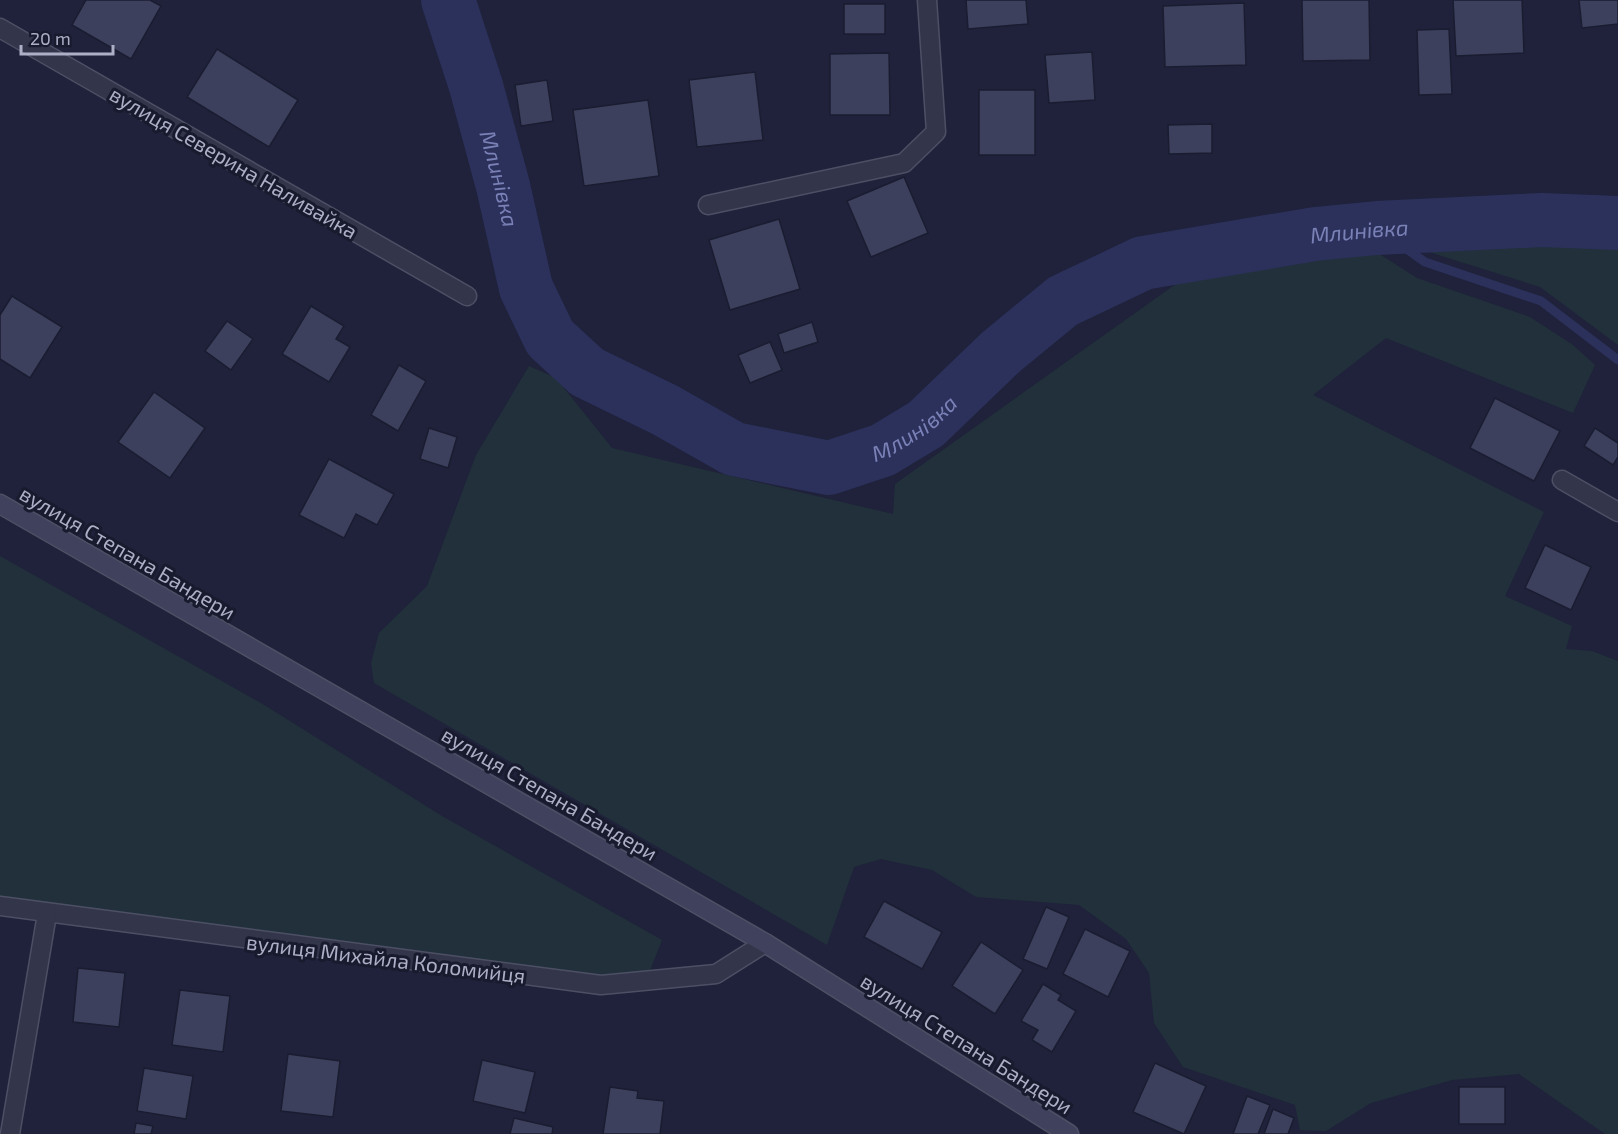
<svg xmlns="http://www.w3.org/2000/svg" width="1618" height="1134" font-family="'Exo 2',sans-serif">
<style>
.green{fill:#21303b}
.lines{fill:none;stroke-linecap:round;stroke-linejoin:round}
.stream{stroke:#2c315c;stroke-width:9}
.river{stroke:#2c315c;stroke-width:54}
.building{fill:#3d405c;stroke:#1a1d31;stroke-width:1.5}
.minor-casing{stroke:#4d5065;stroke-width:21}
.secondary-casing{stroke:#4d5065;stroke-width:21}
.minor{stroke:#33354a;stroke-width:18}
.secondary{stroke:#40425d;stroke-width:18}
.labels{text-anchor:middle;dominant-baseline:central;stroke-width:6;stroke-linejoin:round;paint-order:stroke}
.street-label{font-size:21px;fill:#adafc7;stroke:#181b2e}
.water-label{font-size:22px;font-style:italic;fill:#7a81b6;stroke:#181b2e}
</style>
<rect width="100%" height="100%" fill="#1f223a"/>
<g class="green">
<path d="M1550,233L1618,239V345L1540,287L1426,251L1420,242Z"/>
<path d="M1370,248L1417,278L1530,317L1573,345L1595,365L1573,413L1386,338L1313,395L1544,512L1505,596L1572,626L1566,649L1592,651L1618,661V1134H1605L1519,1074L1452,1080L1371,1103L1326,1131L1300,1130L1295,1105L1183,1067L1154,1023L1149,973L1126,939L1079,905L976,897L932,870L881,859L854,867L827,945L374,683L371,663L379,633L427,586L476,455L529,366L556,378L612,448L893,514L895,484L1183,279Z"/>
<path d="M0,556L261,703L442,816L662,940L647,978L601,985L419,951L307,942L0,897Z"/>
</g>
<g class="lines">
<path class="stream" d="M1377,228L1425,262L1541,301L1618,360"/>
<path class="river" id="s1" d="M448,0L476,86L503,186L526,288L550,338L587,372L665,410L734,449L829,468L883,450L926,424L1001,352L1063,301L1143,263L1315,234L1377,228L1542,220L1618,223"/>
</g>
<g class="building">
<path d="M86,0H150L161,6L131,59L72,25Z"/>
<path d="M966,0H1026L1028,24L968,29Z"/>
<path d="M1302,0H1369L1370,60L1303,61Z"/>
<path d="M1453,0H1522L1524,53L1456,56Z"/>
<path d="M1579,0H1618V24L1582,28Z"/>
<path d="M1244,3L1246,65L1165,67L1163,6Z"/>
<rect x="844" y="4" width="41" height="30"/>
<path d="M1449,29L1452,94L1419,95L1417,30Z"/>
<path d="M217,49L298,100L269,147L187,97Z"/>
<path d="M1092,52L1095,100L1049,103L1045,55Z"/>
<path d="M889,53L890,115H830V54Z"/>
<path d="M755,72L763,140L697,147L689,80Z"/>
<path d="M547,80L553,121L521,126L515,85Z"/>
<rect x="979" y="90" width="56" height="65"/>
<path d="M648,100L659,176L584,186L573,110Z"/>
<path d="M1212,124V153L1169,154L1168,125Z"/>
<path d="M904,177L928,233L871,257L847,201Z"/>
<path d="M779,219L800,289L730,310L709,240Z"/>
<path d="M12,296L62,327L30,378L0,359V315Z"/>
<path d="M311,306L344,326L336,339L350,347L329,382L282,354Z"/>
<path d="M227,321L253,339L231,370L205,351Z"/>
<path d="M812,322L818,342L784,353L778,334Z"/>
<path d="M770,342L782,370L750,383L738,355Z"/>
<path d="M399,365L426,381L398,431L371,415Z"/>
<path d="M154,392L205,428L170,478L118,442Z"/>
<path d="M1495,398L1560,431L1534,481L1470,448Z"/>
<path d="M429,428L457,437L448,468L420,459Z"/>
<path d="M1595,428L1618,443V457L1613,465L1584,446Z"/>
<path d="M329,459L394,494L377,525L356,514L344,538L299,515Z"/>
<path d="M1545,545L1591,567L1571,610L1525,588Z"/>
<path d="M884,901L942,932L922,969L864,937Z"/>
<path d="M1046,907L1069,917L1047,969L1023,959Z"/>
<path d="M1085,929L1130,951L1108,997L1063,974Z"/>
<path d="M981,942L1023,970L995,1014L952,986Z"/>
<path d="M78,968L125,973L119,1027L73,1022Z"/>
<path d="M1043,984L1061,995L1058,1000L1076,1011L1052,1052L1032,1040L1038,1030L1021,1021Z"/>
<path d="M180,990L230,996L223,1052L172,1045Z"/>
<path d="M288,1054L340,1061L333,1117L281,1111Z"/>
<path d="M482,1060L535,1072L525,1113L473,1101Z"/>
<path d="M1155,1063L1206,1086L1184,1134L1133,1112Z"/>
<path d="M144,1068L193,1076L186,1119L137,1111Z"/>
<path d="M610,1087L638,1091L637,1098L664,1101L660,1134H603Z"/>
<rect x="1459" y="1087" width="46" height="37"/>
<path d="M1247,1096L1270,1105L1258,1134H1233Z"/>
<path d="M1273,1109L1294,1118L1288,1134H1264Z"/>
<path d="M514,1118L553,1127L552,1134H510Z"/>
<path d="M136,1123L153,1126L151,1134H134Z"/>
</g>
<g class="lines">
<defs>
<g id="minor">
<path d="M0,28L467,296"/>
<path d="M708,205L904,163L936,132L927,0"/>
<path d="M1562,480L1618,512"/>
<path d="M0,906L601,985L716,974L765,943"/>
<path d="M10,1134L47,914"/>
</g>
<path id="secondary" d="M0,504L765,943L1069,1134"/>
</defs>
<use href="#minor" class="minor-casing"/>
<use href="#secondary" class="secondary-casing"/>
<use href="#minor" class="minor"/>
<use href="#secondary" class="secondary"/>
</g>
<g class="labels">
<g class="street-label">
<text transform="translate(234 162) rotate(30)">вулиця Северина Наливайка</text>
<text transform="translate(128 552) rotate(30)">вулиця Степана Бандери</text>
<text transform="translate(550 793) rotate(30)">вулиця Степана Бандери</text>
<text transform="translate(386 958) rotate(7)">вулиця Михайла Коломийця</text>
<text transform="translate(967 1043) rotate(32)">вулиця Степана Бандери</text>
</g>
<g class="water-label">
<text stroke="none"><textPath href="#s1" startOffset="186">Млинівка</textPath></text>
<text stroke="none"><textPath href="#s1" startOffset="1266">Млинівка</textPath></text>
<text stroke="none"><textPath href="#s1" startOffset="762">Млинівка</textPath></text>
</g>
</g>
<path d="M21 45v9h92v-9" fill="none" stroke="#adafc7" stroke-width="3"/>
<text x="30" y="45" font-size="18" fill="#adafc7" stroke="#181b2e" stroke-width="4.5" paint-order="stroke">20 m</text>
</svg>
